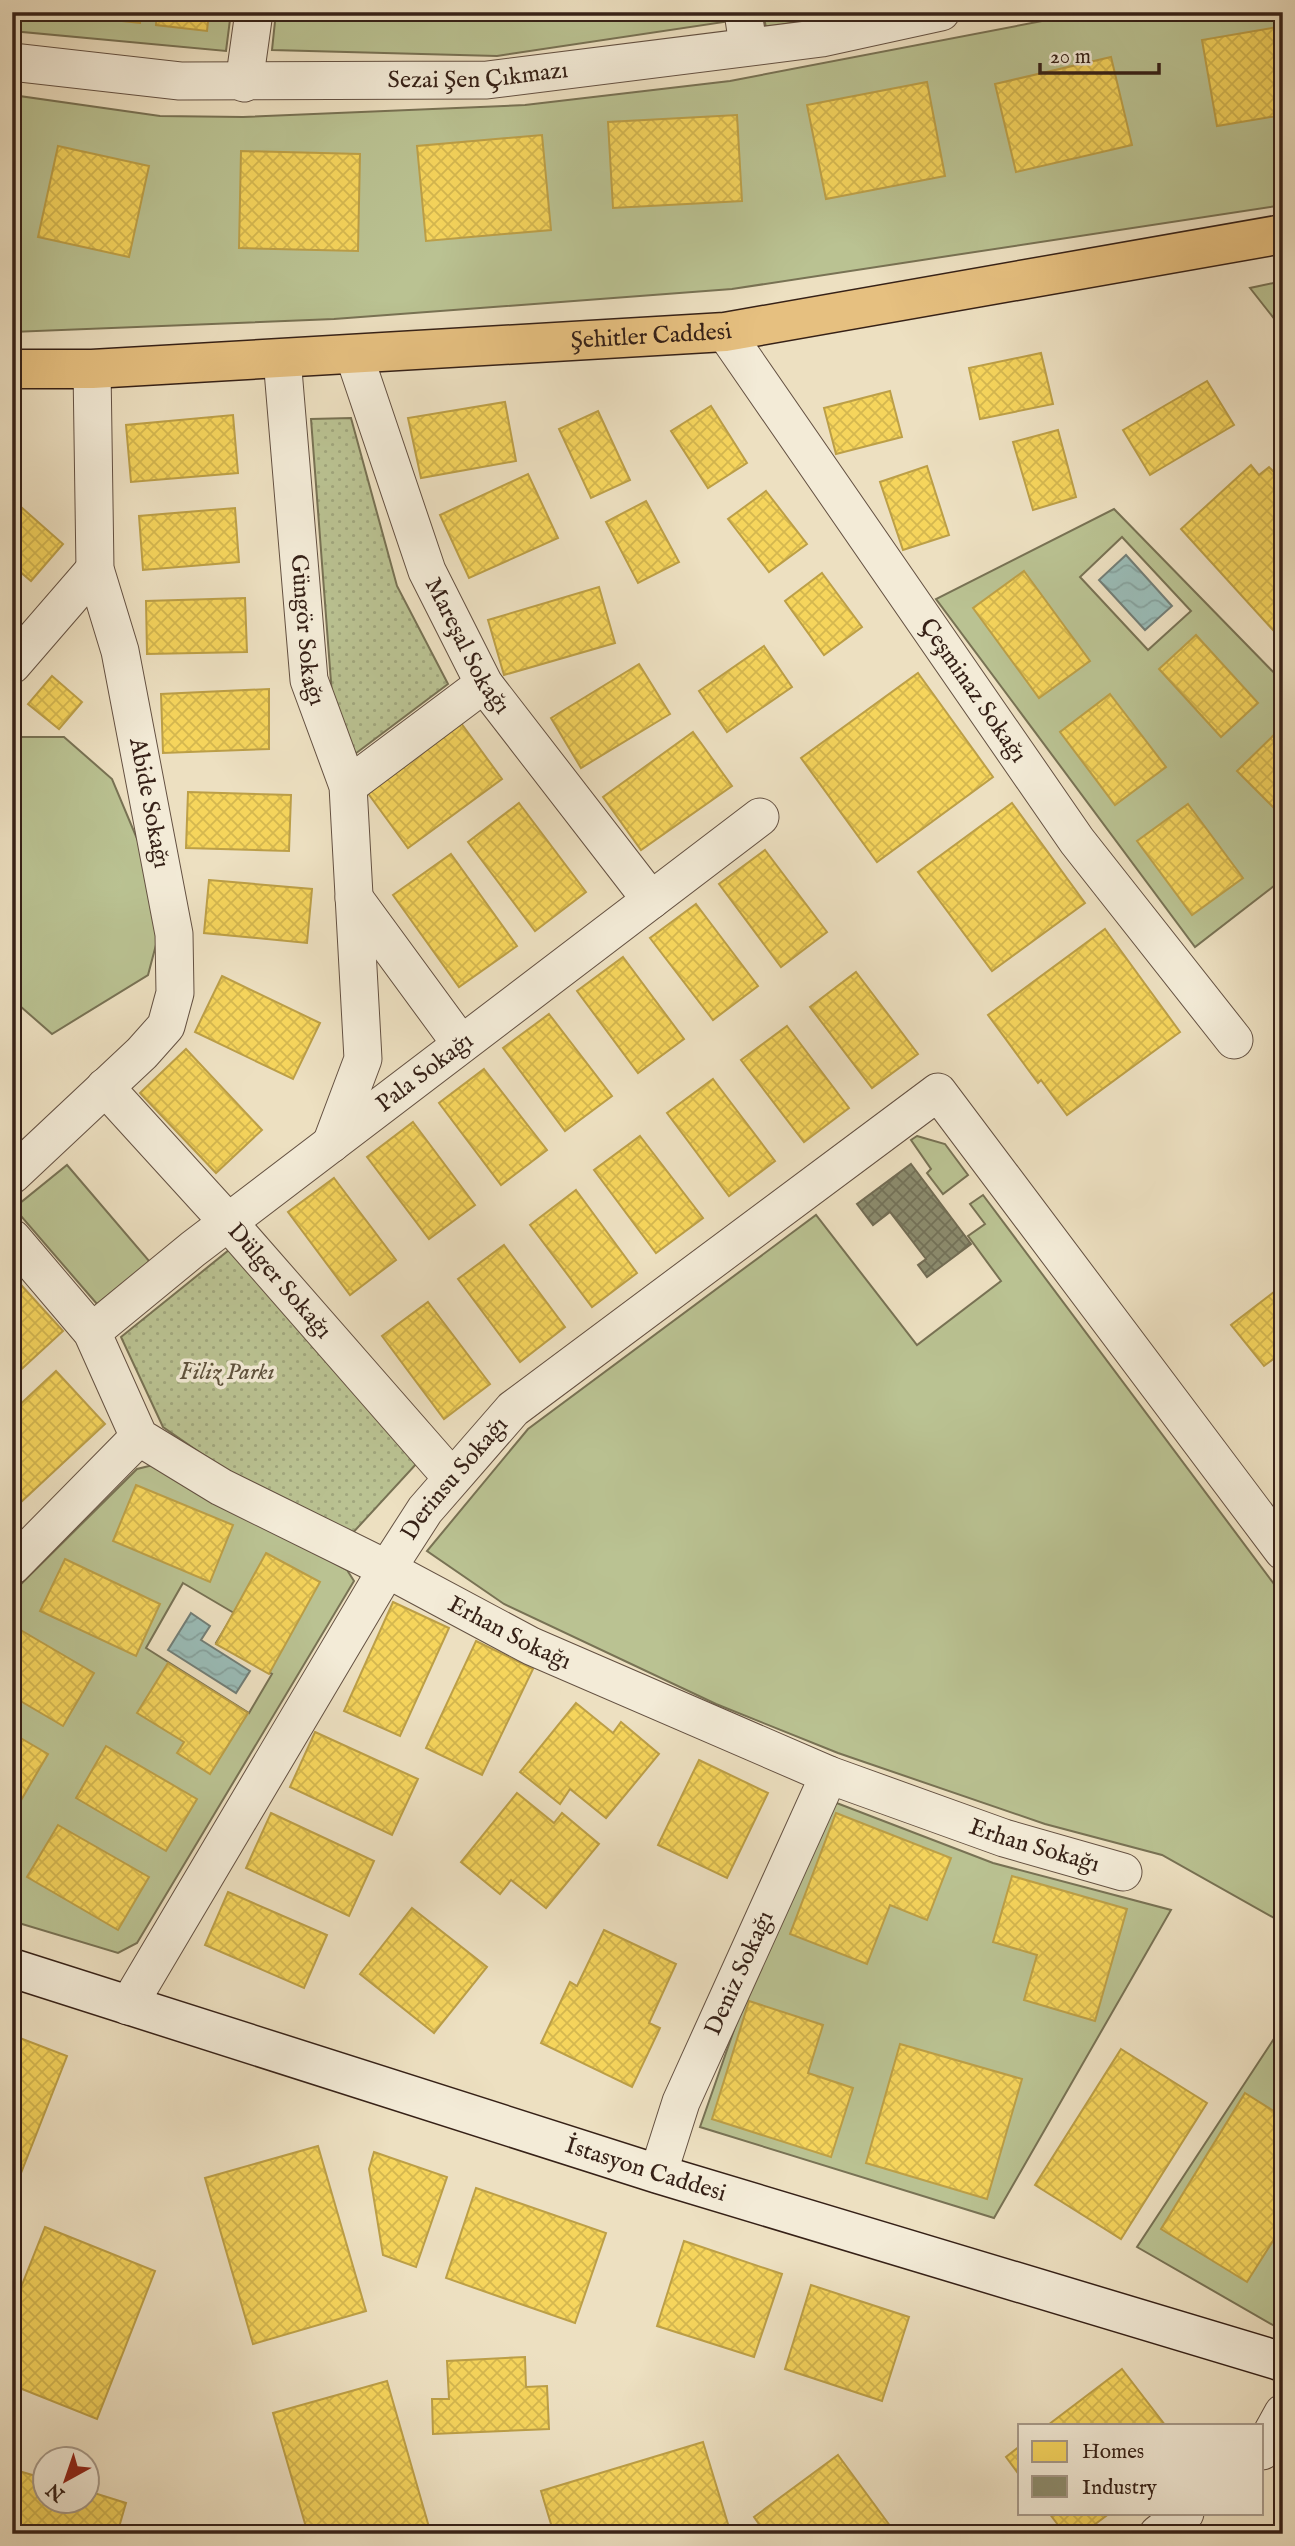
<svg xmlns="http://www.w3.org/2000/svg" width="1295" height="2546" font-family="'IM FELL English',serif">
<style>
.green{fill:#bac292;stroke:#787254;stroke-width:2;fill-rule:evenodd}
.park{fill:url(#park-dots);stroke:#787254;stroke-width:2}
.water{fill:url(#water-waves);stroke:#727e77;stroke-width:2}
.homes{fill:url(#homes-cross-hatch);stroke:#bc9f47;stroke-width:2}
.industry{fill:url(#industry-cross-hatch);stroke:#726c54;stroke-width:2}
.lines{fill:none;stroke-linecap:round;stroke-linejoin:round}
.street-casing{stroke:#645142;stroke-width:39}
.secondary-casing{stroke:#362117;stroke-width:41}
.primary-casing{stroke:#362117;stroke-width:41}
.street{stroke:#f3ebd7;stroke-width:37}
.secondary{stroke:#f3ebd7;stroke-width:38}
.primary{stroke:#e6c080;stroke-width:38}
.labels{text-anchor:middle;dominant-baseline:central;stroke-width:7;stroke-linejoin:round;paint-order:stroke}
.street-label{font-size:24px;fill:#362117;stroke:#f3ebd7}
.park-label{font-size:24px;font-style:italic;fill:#5e513c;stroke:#f3ebd7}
</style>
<defs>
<pattern id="park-dots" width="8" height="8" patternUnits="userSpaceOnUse" patternTransform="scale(1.75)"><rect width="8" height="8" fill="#bac292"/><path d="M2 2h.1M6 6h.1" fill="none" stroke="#a0a67d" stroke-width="1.8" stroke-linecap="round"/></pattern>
<pattern id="water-waves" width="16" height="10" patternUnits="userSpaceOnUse" patternTransform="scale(1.75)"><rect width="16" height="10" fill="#9abcb7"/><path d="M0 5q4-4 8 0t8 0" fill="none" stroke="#85a19d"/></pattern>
<pattern id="homes-cross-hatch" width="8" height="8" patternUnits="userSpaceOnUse" patternTransform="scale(1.75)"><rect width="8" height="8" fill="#f6d55c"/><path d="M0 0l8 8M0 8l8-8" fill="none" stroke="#d4b74f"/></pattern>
<pattern id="industry-cross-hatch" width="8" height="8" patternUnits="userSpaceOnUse" patternTransform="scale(1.75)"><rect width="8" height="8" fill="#8c8c6e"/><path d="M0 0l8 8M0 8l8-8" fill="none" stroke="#737259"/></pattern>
</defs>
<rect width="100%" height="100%" fill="#ede0c1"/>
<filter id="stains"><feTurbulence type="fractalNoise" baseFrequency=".00286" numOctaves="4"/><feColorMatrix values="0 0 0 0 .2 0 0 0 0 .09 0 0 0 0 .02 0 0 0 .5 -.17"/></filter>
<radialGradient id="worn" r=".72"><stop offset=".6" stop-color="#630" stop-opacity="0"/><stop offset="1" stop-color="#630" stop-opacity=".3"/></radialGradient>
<g class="green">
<path d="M12,12H231L226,51L12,31Z"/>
<path d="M276,12H722L724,22L497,56L272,50Z"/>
<path d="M763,12H847L766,28Z"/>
<path d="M1089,12H1283V205L732,289L334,319L12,332V95L160,116L243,117L525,105L730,81Z"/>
<path d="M1283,281V330L1250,288Z"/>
<path d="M1114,509L1283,682V879L1195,947L936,599ZM1122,537L1191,611L1148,650L1080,577Z"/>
<path d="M12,737H64L112,779L146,860L157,941L148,975L52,1034L12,999Z"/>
<path d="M917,1136L945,1144L968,1175L943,1194L927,1173L931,1169L911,1140Z"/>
<path d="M67,1165L150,1262L97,1304L14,1208Z"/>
<path d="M983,1195L1283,1596V1923L1162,1855L1045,1824L838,1753L716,1704L504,1604L427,1551L528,1429L816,1215L917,1345L1001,1281L968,1236L985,1224L970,1204Z"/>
<path d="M153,1465L347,1570L354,1581L137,1943L118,1953L12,1921V1593L137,1469ZM183,1583L234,1613L216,1643L272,1674L249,1713L146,1648Z"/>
<path d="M834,1802L993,1863L1171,1910L994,2218L700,2127L748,1990Z"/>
<path d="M1283,2025V2320L1278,2328L1137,2247Z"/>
</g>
<g class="park">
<path d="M351,418L397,586L448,684L355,754L332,695L311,419Z"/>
<path d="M229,1250L418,1462L349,1537L241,1481L163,1427L121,1337Z"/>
</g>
<g class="water">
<path d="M1126,555L1172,606L1145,630L1099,580Z"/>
<path d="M191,1613L210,1626L201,1640L250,1671L236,1693L168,1650Z"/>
</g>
<g class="homes">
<path d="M86,12H141L140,23L85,17Z"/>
<path d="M157,12H209L207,31L156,25Z"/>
<path d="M289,12H418V20L289,18Z"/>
<path d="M1283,26V115L1217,126L1202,40Z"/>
<path d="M1111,57L1132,145L1016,172L995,84Z"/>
<path d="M927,82L945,176L826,199L807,105Z"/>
<path d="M737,115L742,201L613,208L608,122Z"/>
<path d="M542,135L551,230L426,241L417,146Z"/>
<path d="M58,146L149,166L129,257L38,237Z"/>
<path d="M241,151L360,154L358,251L239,248Z"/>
<path d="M1041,353L1053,404L980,419L969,368Z"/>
<path d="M1207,381L1234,425L1150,475L1123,430Z"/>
<path d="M890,391L902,437L836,454L824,408Z"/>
<path d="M505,402L516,461L421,478L408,418Z"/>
<path d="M711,406L747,463L708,488L671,431Z"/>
<path d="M598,411L630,480L591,498L559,429Z"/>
<path d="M233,415L238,473L131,482L126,425Z"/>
<path d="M1058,430L1076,497L1033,510L1013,442Z"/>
<path d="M1251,465L1259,475L1269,467L1283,482V641L1181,529Z"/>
<path d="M927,466L949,535L903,550L880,482Z"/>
<path d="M528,474L558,538L469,578L440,515Z"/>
<path d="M766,491L807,544L769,572L728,519Z"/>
<path d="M12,499L63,544L31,581L12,565Z"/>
<path d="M646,501L679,562L638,583L606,522Z"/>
<path d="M235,508L239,562L143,570L139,516Z"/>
<path d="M1024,571L1090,661L1039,698L973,608Z"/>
<path d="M822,573L862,627L824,655L785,601Z"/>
<path d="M599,587L615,643L504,675L488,620Z"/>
<path d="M245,598L247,652L147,654L146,601Z"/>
<path d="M1196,635L1258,703L1221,737L1159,669Z"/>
<path d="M764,646L792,687L727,732L699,691Z"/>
<path d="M639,664L670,714L581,768L551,718Z"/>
<path d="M918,673L993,777L877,862L801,758Z"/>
<path d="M52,676L82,702L59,729L28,704Z"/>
<path d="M269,689V749L163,753L161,694Z"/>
<path d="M1110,694L1166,767L1115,805L1060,732Z"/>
<path d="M461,723L502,779L408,848L367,792Z"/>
<path d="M1282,727L1283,728V817L1237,771Z"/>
<path d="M693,732L732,786L641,850L603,797Z"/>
<path d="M188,792L291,795L289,851L186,848Z"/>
<path d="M519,803L586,892L535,931L468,842Z"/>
<path d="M1012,803L1085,903L992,971L918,872Z"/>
<path d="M1188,804L1243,878L1192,915L1137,841Z"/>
<path d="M765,850L827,932L781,967L719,884Z"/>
<path d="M451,854L517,946L459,987L393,895Z"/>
<path d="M209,880L312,889L307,943L204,933Z"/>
<path d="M696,904L758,986L713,1020L650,938Z"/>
<path d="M1105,929L1180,1032L1067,1115L1041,1080L1038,1083L988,1015Z"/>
<path d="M623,957L684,1039L638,1073L577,991Z"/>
<path d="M856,972L918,1054L872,1088L810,1007Z"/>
<path d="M222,976L320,1023L293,1079L195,1032Z"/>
<path d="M549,1014L612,1096L565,1131L503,1048Z"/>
<path d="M787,1026L849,1108L804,1142L741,1060Z"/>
<path d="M186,1049L262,1130L216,1173L140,1093Z"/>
<path d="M484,1069L547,1150L501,1185L439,1103Z"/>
<path d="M713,1079L775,1161L729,1196L667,1113Z"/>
<path d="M413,1122L475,1205L429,1239L367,1157Z"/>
<path d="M640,1136L703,1218L656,1253L594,1170Z"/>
<path d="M334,1178L396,1260L350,1295L288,1212Z"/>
<path d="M576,1190L637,1273L592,1307L530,1225Z"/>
<path d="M504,1245L565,1327L520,1362L458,1279Z"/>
<path d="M12,1275L63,1331L13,1377H12Z"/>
<path d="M1283,1285V1352L1264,1366L1231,1325Z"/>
<path d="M428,1302L490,1384L444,1419L382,1336Z"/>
<path d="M56,1371L105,1424L21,1502L12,1493V1412Z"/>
<path d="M136,1485L233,1525L210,1582L113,1541Z"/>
<path d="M266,1553L320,1582L269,1674L216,1644Z"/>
<path d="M65,1559L160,1604L136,1656L40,1611Z"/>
<path d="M393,1602L449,1628L400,1736L344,1711Z"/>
<path d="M12,1625L94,1673L63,1726L12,1696Z"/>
<path d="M476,1641L533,1669L482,1775L426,1748Z"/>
<path d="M168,1663L248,1713L210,1774L177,1753L184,1742L137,1713Z"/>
<path d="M576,1703L613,1733L621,1722L659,1754L606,1818L570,1789L560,1804L520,1772Z"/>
<path d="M315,1732L418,1779L392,1835L290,1787Z"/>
<path d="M12,1733L48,1754L17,1807L12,1804Z"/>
<path d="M106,1746L197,1799L166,1851L76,1798Z"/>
<path d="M699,1760L768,1793L727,1878L658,1845Z"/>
<path d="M517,1793L554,1823L562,1813L599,1844L546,1908L511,1880L500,1894L461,1862Z"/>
<path d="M271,1813L374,1861L349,1916L246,1868Z"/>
<path d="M836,1813L951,1858L927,1920L890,1905L867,1964L790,1934Z"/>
<path d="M58,1825L149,1877L118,1930L27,1877Z"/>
<path d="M1012,1876L1127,1909L1095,2021L1024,2000L1037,1955L993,1942Z"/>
<path d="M228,1892L327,1935L304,1988L205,1945Z"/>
<path d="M412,1908L487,1967L434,2033L360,1974Z"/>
<path d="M604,1930L676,1964L649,2023L660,2028L632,2087L541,2043L570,1982L577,1986Z"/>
<path d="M749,2001L823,2025L808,2073L853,2088L831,2157L712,2119Z"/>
<path d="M12,2035L67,2056L12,2196Z"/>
<path d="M900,2044L1022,2079L987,2199L866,2163Z"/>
<path d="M1121,2049L1207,2103L1121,2239L1035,2185Z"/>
<path d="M1245,2093L1283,2117V2225L1247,2282L1161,2229Z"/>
<path d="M318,2146L366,2311L253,2344L205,2178Z"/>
<path d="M374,2152L447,2177L416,2267L383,2255L369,2169Z"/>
<path d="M476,2188L606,2233L575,2323L446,2278Z"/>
<path d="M45,2227L155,2271L97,2419L12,2385V2310Z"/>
<path d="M684,2241L782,2274L754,2357L657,2326Z"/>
<path d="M811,2285L909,2317L882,2401L785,2369Z"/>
<path d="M525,2357L526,2387L547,2386L549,2429L433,2434L432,2399H449L447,2361Z"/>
<path d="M1122,2369L1165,2425H1048Z"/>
<path d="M387,2381L431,2534H308L273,2413Z"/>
<path d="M703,2442L731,2534H554L541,2491Z"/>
<path d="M1020,2446V2476L1006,2457Z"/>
<path d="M838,2455L896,2534H766L754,2517Z"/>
<path d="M12,2469L46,2479V2500H88V2491L126,2503L117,2534H12Z"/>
<path d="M1049,2513H1110L1082,2534H1065Z"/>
</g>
<path class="industry" d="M911,1164L971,1244L927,1277L918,1265L926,1259L890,1212L873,1225L857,1204Z"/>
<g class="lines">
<defs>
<g id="street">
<path d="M743,12L748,45"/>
<path id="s1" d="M12,62L180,81L487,80L822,38L941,12"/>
<path d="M244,83L254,12"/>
<path id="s2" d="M725,332L1077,841L1234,1040"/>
<path id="s3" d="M354,355L427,571L484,684L651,900"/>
<path id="s4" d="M282,358L309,680L348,786L363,1059L331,1144"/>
<path d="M12,665L95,569"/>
<path d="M348,786L484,684"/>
<path d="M354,898L461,1044"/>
<path id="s5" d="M105,1087L228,1222L452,1478"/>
<path d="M12,1175L142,1053L166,1026L175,993L174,934L120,651L95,569L92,369"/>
<path id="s6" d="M12,1238L92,1332L139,1437L221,1487L387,1569L531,1646L829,1775L1004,1838L1123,1872"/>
<path id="s7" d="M92,1332L193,1249L760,817"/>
<path d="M12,1566L139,1437"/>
<path id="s8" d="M128,2006L387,1569L425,1510L513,1409L938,1092L1283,1551"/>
<path id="s9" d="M658,2174L681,2102L829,1775"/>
<path d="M1262,2451L1283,2413"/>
<path d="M1158,2534L1185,2513"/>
</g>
<g id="secondary">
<path id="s10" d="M12,1968L658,2174L1283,2362"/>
</g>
<g id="primary">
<path id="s11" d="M12,369H92L725,332L1283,234"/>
</g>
</defs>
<use href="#street" class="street-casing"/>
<use href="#secondary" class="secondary-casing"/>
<use href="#primary" class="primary-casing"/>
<use href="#street" class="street"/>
<use href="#secondary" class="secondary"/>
<use href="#primary" class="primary"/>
</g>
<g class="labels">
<g class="street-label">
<text stroke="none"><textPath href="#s1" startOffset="467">Sezai Şen Çıkmazı</textPath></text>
<text stroke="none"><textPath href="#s11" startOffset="640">Şehitler Caddesi</textPath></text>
<text stroke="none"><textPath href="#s4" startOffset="273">Güngör Sokağı</textPath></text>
<text stroke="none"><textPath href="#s3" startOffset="313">Mareşal Sokağı</textPath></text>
<text stroke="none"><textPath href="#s2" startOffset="436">Çeşminaz Sokağı</textPath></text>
<text transform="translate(149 803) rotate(79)">Abide Sokağı</text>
<text stroke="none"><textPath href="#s7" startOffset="422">Pala Sokağı</textPath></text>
<text stroke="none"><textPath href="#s5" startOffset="261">Dülger Sokağı</textPath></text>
<text stroke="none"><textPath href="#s8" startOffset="621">Derinsu Sokağı</textPath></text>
<text stroke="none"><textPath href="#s6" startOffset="658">Erhan Sokağı</textPath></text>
<text stroke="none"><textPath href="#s6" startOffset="1225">Erhan Sokağı</textPath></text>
<text stroke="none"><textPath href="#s9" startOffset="217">Deniz Sokağı</textPath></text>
<text stroke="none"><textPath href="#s10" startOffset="665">İstasyon Caddesi</textPath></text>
</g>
<g class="park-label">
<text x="227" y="1372">Filiz Parkı</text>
</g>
</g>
<rect width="1295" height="2546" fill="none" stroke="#ede0c1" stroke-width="42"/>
<rect x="14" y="14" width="1267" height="2518" fill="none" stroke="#362117" stroke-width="3.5"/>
<rect x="21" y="21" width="1253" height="2504" fill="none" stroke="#362117" stroke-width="2"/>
<rect x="1018" y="2424" width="245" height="91" fill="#f3ebd7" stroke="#a79a8a" stroke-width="2"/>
<rect x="1032" y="2441" width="35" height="21" fill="#f6d55c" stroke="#a79a8a" stroke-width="2"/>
<text x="1082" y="2458" font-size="21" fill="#362117">Homes</text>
<rect x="1032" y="2476" width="35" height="21" fill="#8c8c6e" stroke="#a79a8a" stroke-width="2"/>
<text x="1082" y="2494" font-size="21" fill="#362117">Industry</text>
<g transform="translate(66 2480) rotate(220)"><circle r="33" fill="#f3ebd7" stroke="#a79a8a" stroke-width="2"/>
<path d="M0-5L12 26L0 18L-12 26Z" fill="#8f2418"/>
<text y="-10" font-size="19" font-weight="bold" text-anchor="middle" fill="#362117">N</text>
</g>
<path d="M1040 63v10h119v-10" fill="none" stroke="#362117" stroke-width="3.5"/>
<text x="1050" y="63" font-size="21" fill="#362117" stroke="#f3ebd7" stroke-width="5" paint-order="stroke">20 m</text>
<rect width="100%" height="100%" filter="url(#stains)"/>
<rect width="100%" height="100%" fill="url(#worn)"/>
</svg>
